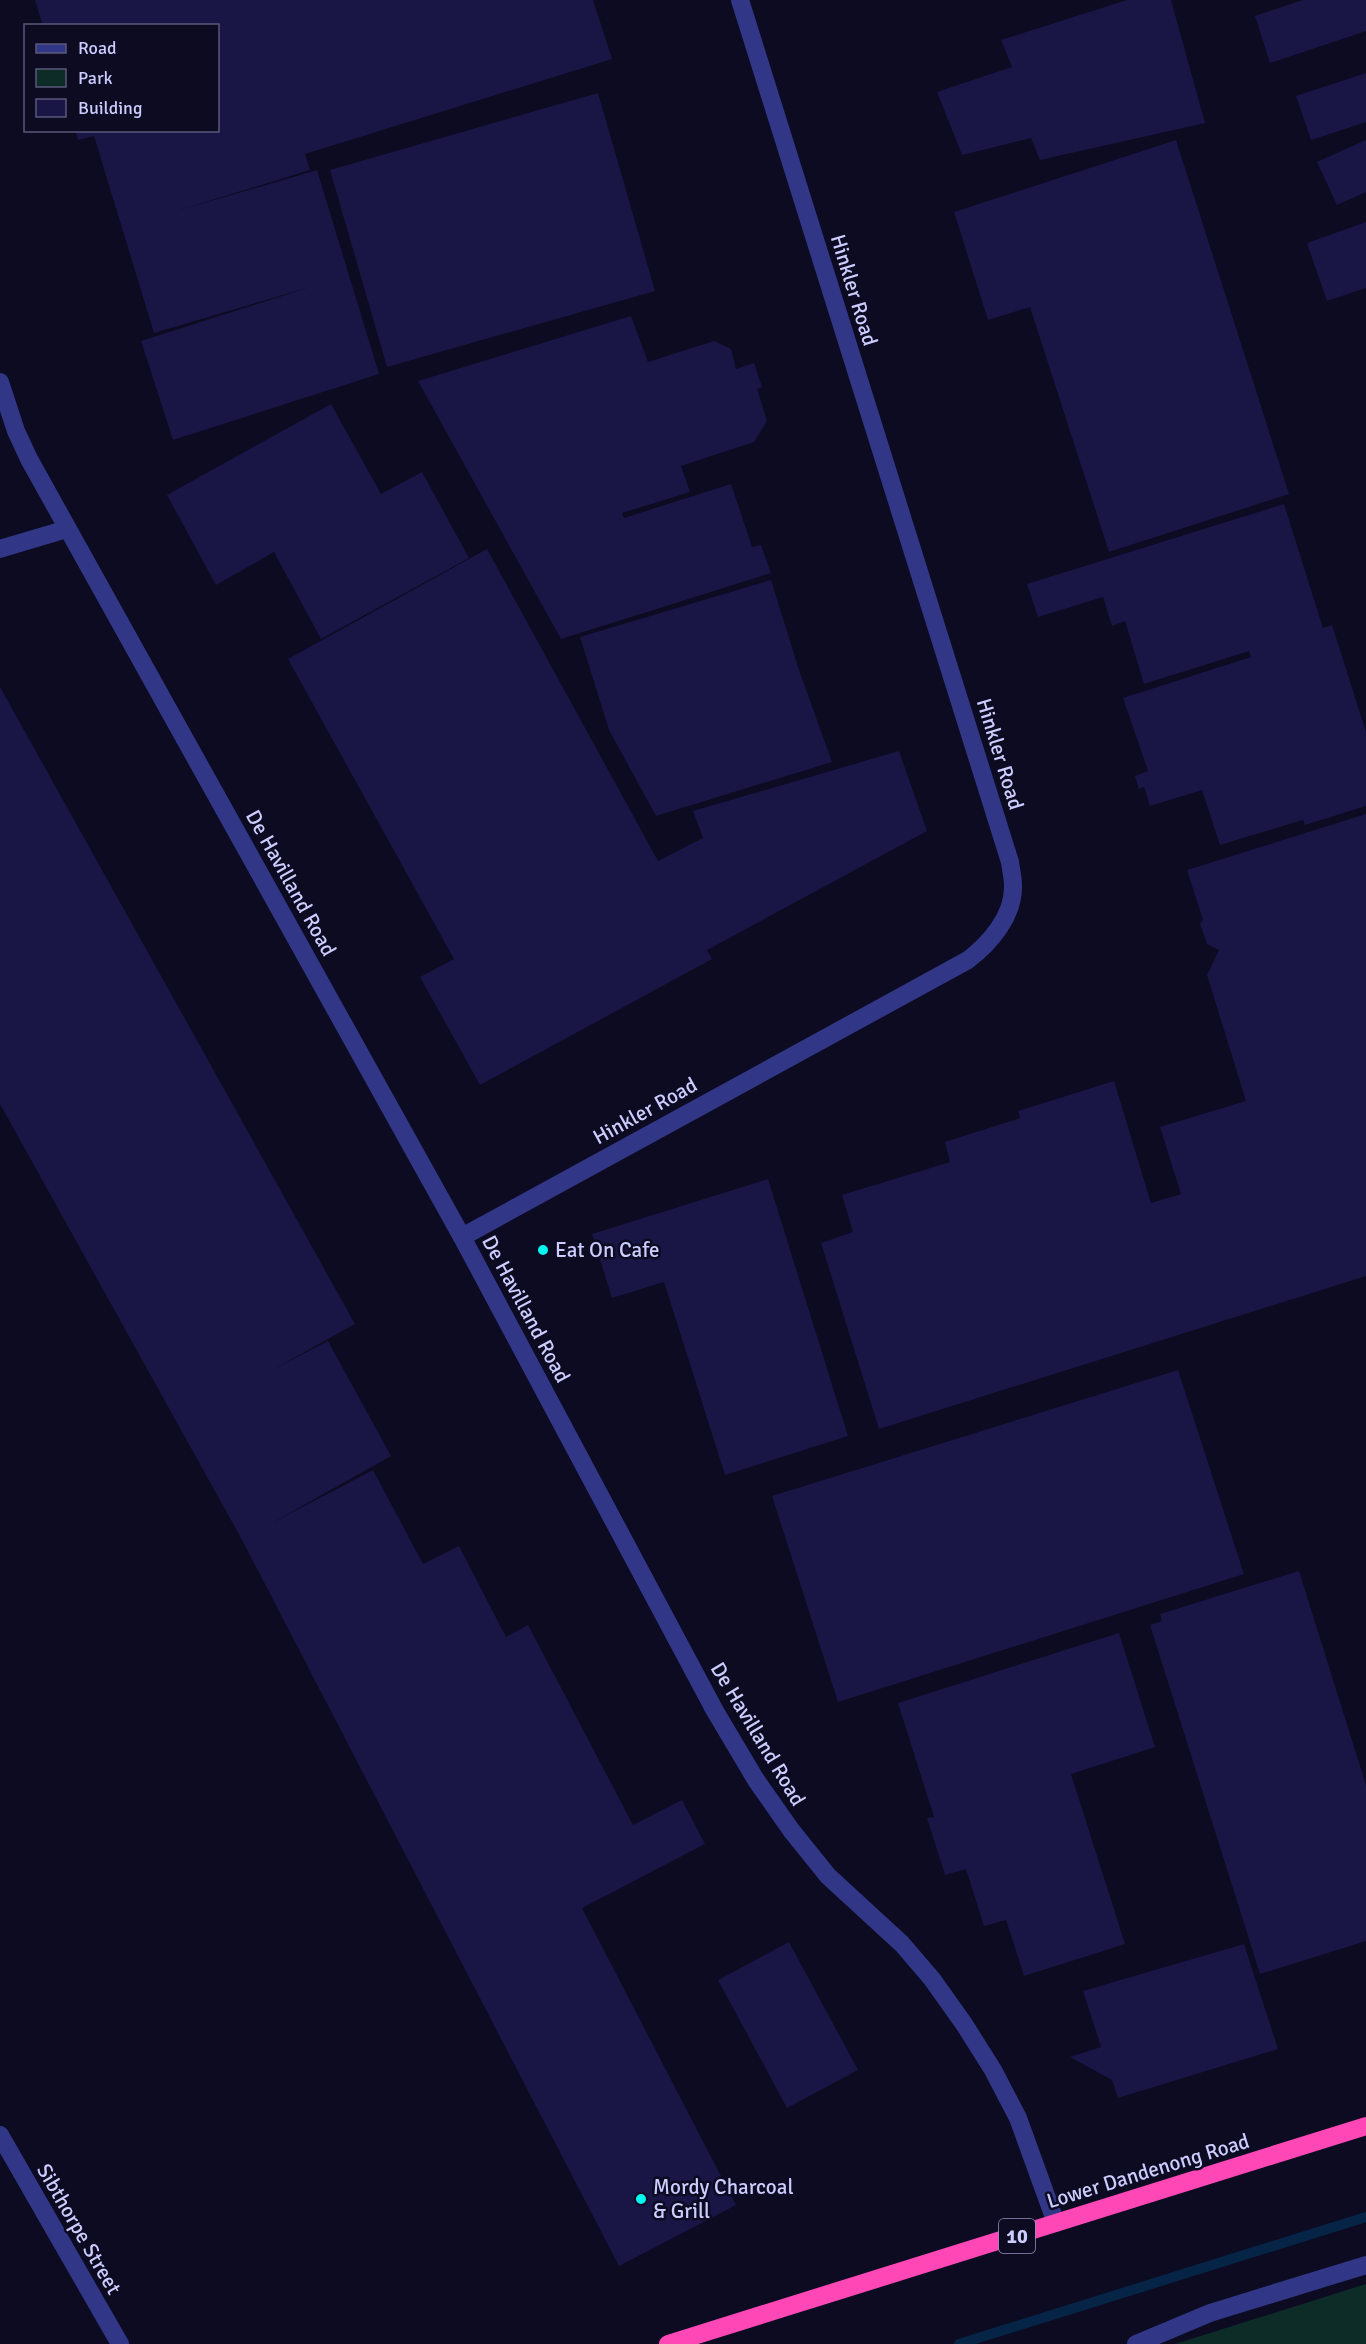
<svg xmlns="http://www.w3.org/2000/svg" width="1366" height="2344" font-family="Signika,sans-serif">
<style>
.green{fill:#0d2c28}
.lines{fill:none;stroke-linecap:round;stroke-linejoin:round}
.stream{stroke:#062546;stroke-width:10}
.building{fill:#191545}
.minor{stroke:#313786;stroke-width:18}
.highway{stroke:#ff47b5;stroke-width:18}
.poi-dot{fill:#00f7f2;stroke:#0c0b22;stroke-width:2}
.labels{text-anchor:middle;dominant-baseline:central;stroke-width:5;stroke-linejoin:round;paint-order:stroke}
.shield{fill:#0c0b22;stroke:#9292bd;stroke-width:1.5}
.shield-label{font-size:20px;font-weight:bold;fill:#ccf}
.street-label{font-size:21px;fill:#ccf;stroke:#0c0b22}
.poi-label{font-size:21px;fill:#ccf;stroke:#0c0b22;text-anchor:start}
</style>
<rect width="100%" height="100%" fill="#0c0b22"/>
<path class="green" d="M1366,2284V2344H1175Z"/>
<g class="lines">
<path class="stream" d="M959,2344L1366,2217"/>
</g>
<g class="building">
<path d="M35,0H593L612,59L305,154L310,170L180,210L317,170L379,374L173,440L141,341L310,287L154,333L94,136L78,140L75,130H218V26H43Z"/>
<path d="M1127,0H1171L1205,123L1040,160L1031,138L962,155L937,92L1012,67L1001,40Z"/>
<path d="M1303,0H1366V31L1270,63L1255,16Z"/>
<path d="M1366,73V122L1311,140L1296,96Z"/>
<path d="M598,93L655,291L387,367L330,170Z"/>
<path d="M1176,140L1289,494L1109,552L1030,307L988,320L954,212Z"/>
<path d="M1366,140V192L1337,205L1317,162Z"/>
<path d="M1366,222V288L1327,301L1307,243Z"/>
<path d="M631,316L648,362L714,341L731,349L736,369L754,363L762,387L757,389L767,421L754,442L681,466L690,492L622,513L624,518L731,484L752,547L761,545L771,573L561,639L418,381Z"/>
<path d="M331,404L381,494L422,472L469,558L321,639L274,552L216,585L167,495Z"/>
<path d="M1284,504L1323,628L1332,625L1366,732V806L1305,825L1303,820L1220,845L1202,790L1150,806L1144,787L1139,789L1135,776L1148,771L1123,698L1251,657L1249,651L1144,684L1125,621L1112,626L1103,597L1038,617L1027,584Z"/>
<path d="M487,549L658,861L703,838L693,811L899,751L927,831L707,950L712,959L480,1085L420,977L454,959L288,659Z"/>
<path d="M771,580L799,670L832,762L656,816L609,730L580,637Z"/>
<path d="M0,687L355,1324L274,1369L328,1341L391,1456L272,1523L373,1470L423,1564L459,1546L506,1637L528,1625L633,1825L682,1800L705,1844L582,1908L736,2205L619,2266L241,1538L0,1104Z"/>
<path d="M1366,814V1276L879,1429L821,1243L853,1232L842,1195L950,1162L945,1142L1020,1118L1018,1111L1114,1081L1151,1203L1181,1194L1160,1127L1246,1101L1207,975L1219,950L1207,944L1200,924L1203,920L1187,870Z"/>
<path d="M768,1179L848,1436L725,1475L664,1282L612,1298L592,1234Z"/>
<path d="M1178,1370L1244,1574L838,1702L772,1496Z"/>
<path d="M1299,1571L1366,1785V1941L1260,1974L1150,1625L1162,1621L1160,1614Z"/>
<path d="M1119,1633L1155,1747L1071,1774L1125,1944L1024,1976L1006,1920L984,1926L966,1869L945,1875L927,1818L934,1817L898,1703Z"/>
<path d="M789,1942L858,2070L787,2108L718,1980Z"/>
<path d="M1244,1944L1278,2049L1118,2098L1112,2080L1070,2057L1101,2047L1083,1991Z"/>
</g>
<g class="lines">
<g class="minor">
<path d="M0,382L16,431L29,459L462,1237L715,1711L756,1780L791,1830L828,1876L902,1944L932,1979L964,2024L993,2070L1018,2118L1056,2223"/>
<path d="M0,549L67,529"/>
<path d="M462,1237L968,960C990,943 1014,916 1013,885C1013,878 1011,870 1010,862L740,0"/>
<path d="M0,2135L120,2344"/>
<path d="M1136,2344L1210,2313L1366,2265"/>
</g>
<path class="highway" d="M668,2344L1366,2126"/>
</g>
<g class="poi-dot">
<circle cx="543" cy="1250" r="6"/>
<circle cx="641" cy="2199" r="6"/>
</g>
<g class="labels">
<rect class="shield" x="999" y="2219" width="36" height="34" rx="4.5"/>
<g class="shield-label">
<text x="1017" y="2236">10</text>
</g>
<g class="street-label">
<text transform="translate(854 290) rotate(73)">Hinkler Road</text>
<text transform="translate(1000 754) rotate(73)">Hinkler Road</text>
<text transform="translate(291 883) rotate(61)">De Havilland Road</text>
<text transform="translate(645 1111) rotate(-29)">Hinkler Road</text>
<text transform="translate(526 1309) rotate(62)">De Havilland Road</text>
<text transform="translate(758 1734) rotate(59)">De Havilland Road</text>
<text transform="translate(1148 2171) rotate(-17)">Lower Dandenong Road</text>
<text transform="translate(79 2229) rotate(60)">Sibthorpe Street</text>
</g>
<g class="poi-label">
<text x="555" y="1250">Eat On Cafe</text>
<text x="653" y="2187">Mordy Charcoal<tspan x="653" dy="24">&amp; Grill</tspan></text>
</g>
</g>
<rect x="24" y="24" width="195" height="108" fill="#0c0b22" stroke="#59587a" stroke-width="1.5"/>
<rect x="36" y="44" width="30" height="9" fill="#313786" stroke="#59587a" stroke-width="1.5"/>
<text x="78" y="54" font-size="18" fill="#ccccff">Road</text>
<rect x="36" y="69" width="30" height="18" fill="#0d2c28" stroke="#59587a" stroke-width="1.5"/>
<text x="78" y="84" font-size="18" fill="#ccccff">Park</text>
<rect x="36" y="99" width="30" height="18" fill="#191545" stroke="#59587a" stroke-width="1.5"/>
<text x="78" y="114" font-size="18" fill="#ccccff">Building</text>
</svg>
